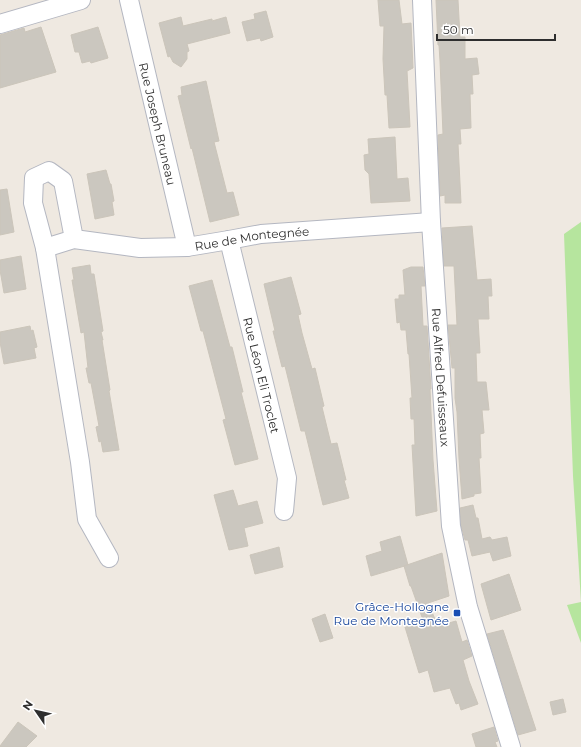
<svg xmlns="http://www.w3.org/2000/svg" width="581" height="747" font-family="Montserrat,sans-serif">
<style>
.green{fill:#b6e59e}
.building{fill:#cbc7bf;stroke:#cbc5ba}
.lines{fill:none;stroke-linecap:round;stroke-linejoin:round}
.street-casing{stroke:#b4b7c1;stroke-width:20}
.street{stroke:#fff;stroke-width:18}
.transit-dot{fill:#1a4fb4;stroke:#fff;stroke-width:1.5}
.labels{text-anchor:middle;dominant-baseline:central;stroke-width:3;stroke-linejoin:round;paint-order:stroke}
.street-label{font-size:12px;fill:#2e2e2e;stroke:#fff}
.transit-label{font-size:12px;fill:#164399;stroke:#fff;text-anchor:end}
</style>
<rect width="100%" height="100%" fill="#efe9e1"/>
<path class="green" d="M581,222V643L567,605L581,602L573,476L564,234Z"/>
<g class="building">
<path d="M378,0H399L402,24L411,23L413,68L407,71L410,127L389,128L387,95H385L383,59L384,26H380Z"/>
<path d="M436,0H458L460,37H465V59L477,58L479,74L472,75L473,94H470L471,128L460,129L461,144H458L461,203H445V195L440,196L438,135L443,134L440,61L439,45H438Z"/>
<path d="M266,11L273,37L261,41L260,38L247,41L242,22L255,19L254,14Z"/>
<path d="M181,17L183,26L212,19V21L226,17L230,33L187,44L189,51L187,52V59L181,67L173,62L170,56L168,57L159,23Z"/>
<path d="M41,27L56,72L0,88V35L24,28L25,32Z"/>
<path d="M98,27L108,58L91,63L90,61L82,63L79,52H75L71,35Z"/>
<path d="M206,81L219,141L214,142L227,193L233,192L239,215L210,222L192,148L191,149L178,96L182,95L181,87Z"/>
<path d="M395,137L397,179L408,178L410,201L371,203L369,174L365,170L364,155L369,154L368,139Z"/>
<path d="M106,170L110,184H111L114,201L112,202L114,215L95,219L87,174Z"/>
<path d="M7,189L14,232L0,235V190Z"/>
<path d="M472,226L477,280L491,279L492,296H488L489,319H478L480,353H476L477,382H486L489,410H482L484,433L480,434L481,458H479L481,493L474,494V496L462,499L459,459L457,412L455,398V368H452L448,325H457L454,266H444L442,228Z"/>
<path d="M21,256L26,289L4,293L0,270V260Z"/>
<path d="M90,265L91,274H94L103,331L101,332L103,340H102L110,390L109,391L119,450L103,452L101,441L99,442L96,427L99,426L91,383H89L86,368H88L84,332L81,333L72,280H74L72,268Z"/>
<path d="M411,267H423L425,286H421L423,326H427L431,389H430L433,460L437,511L416,516L412,445H415L414,419H411L410,398H412L409,354H408L406,330H401L400,322L397,323L395,299H399V295H405L403,270Z"/>
<path d="M291,277L301,314L298,315L302,333L312,369L315,368L324,406L322,407L331,444L337,443L346,480H344L349,498L323,505L305,431H301L285,366L282,367L273,331H275L264,284Z"/>
<path d="M212,280L230,347H232L243,392H241L258,459L235,465L223,420L226,419L203,331H201L189,286Z"/>
<path d="M30,326L31,331L33,330L37,347L34,348L36,358L4,364L0,342V332Z"/>
<path d="M233,490L238,506L257,501L263,523L244,528L248,546L229,550L214,495Z"/>
<path d="M473,505L476,518H478L482,539L490,537L492,540L507,537L511,556L493,561L490,552L472,556L468,540H465L461,525L460,508Z"/>
<path d="M400,536L408,565L371,576L366,556L382,551L380,542Z"/>
<path d="M279,547L283,567L255,574L250,555Z"/>
<path d="M442,553L449,596L428,603L438,626L456,621L462,642L467,640L472,656L463,660L469,681L478,704L461,710L459,703L456,704L450,688L434,692L428,670L419,673L405,627L423,620L411,586H410L404,566Z"/>
<path d="M509,574L521,610L491,620L481,584Z"/>
<path d="M325,614L333,638L320,642L312,619Z"/>
<path d="M503,630L536,730L518,735L487,634Z"/>
<path d="M563,699L566,712L553,715L550,702Z"/>
<path d="M18,722L37,736L26,747H0V746Z"/>
<path d="M494,727L498,741L495,742L497,747H476L472,734Z"/>
</g>
<g class="lines">
<defs>
<g id="street">
<path id="s1" d="M129,0L187,247"/>
<path id="s2" d="M422,0L431,222L451,526L468,607L511,747"/>
<path d="M0,24L81,0"/>
<path id="s3" d="M74,239L45,248L33,203L34,178L49,171L63,181L74,239L140,248L187,247L229,240L261,234L431,222"/>
<path id="s4" d="M229,240L287,478L284,511"/>
<path d="M45,248L80,462L87,519L109,558"/>
</g>
</defs>
<use href="#street" class="street-casing"/>
<use href="#street" class="street"/>
</g>
<rect class="transit-dot" x="453" y="609" width="8" height="8" rx="2"/>
<g class="labels">
<g class="street-label">
<text stroke="none"><textPath href="#s1" startOffset="127">Rue Joseph Bruneau</textPath></text>
<text stroke="none"><textPath href="#s3" startOffset="374">Rue de Montegnée</textPath></text>
<text stroke="none"><textPath href="#s4" startOffset="139">Rue Léon Eli Troclet</textPath></text>
<text stroke="none"><textPath href="#s2" startOffset="378">Rue Alfred Defuisseaux</textPath></text>
</g>
<g class="transit-label">
<text x="449" y="606">Grâce-Hollogne<tspan x="449" dy="14">Rue de Montegnée</tspan></text>
</g>
</g>
<g transform="translate(36 711) rotate(304)" stroke="#ffffff" stroke-width="3" paint-order="stroke">
<path d="M0-3L7 15L0 10L-7 15Z" fill="#2e2e2e"/>
<text y="-6" font-size="11" font-weight="bold" text-anchor="middle" fill="#2e2e2e">N</text>
</g>
<path d="M437 34v6h118v-6" fill="none" stroke="#2e2e2e" stroke-width="2"/>
<text x="443" y="34" font-size="12" fill="#2e2e2e" stroke="#ffffff" stroke-width="3" paint-order="stroke">50 m</text>
</svg>
